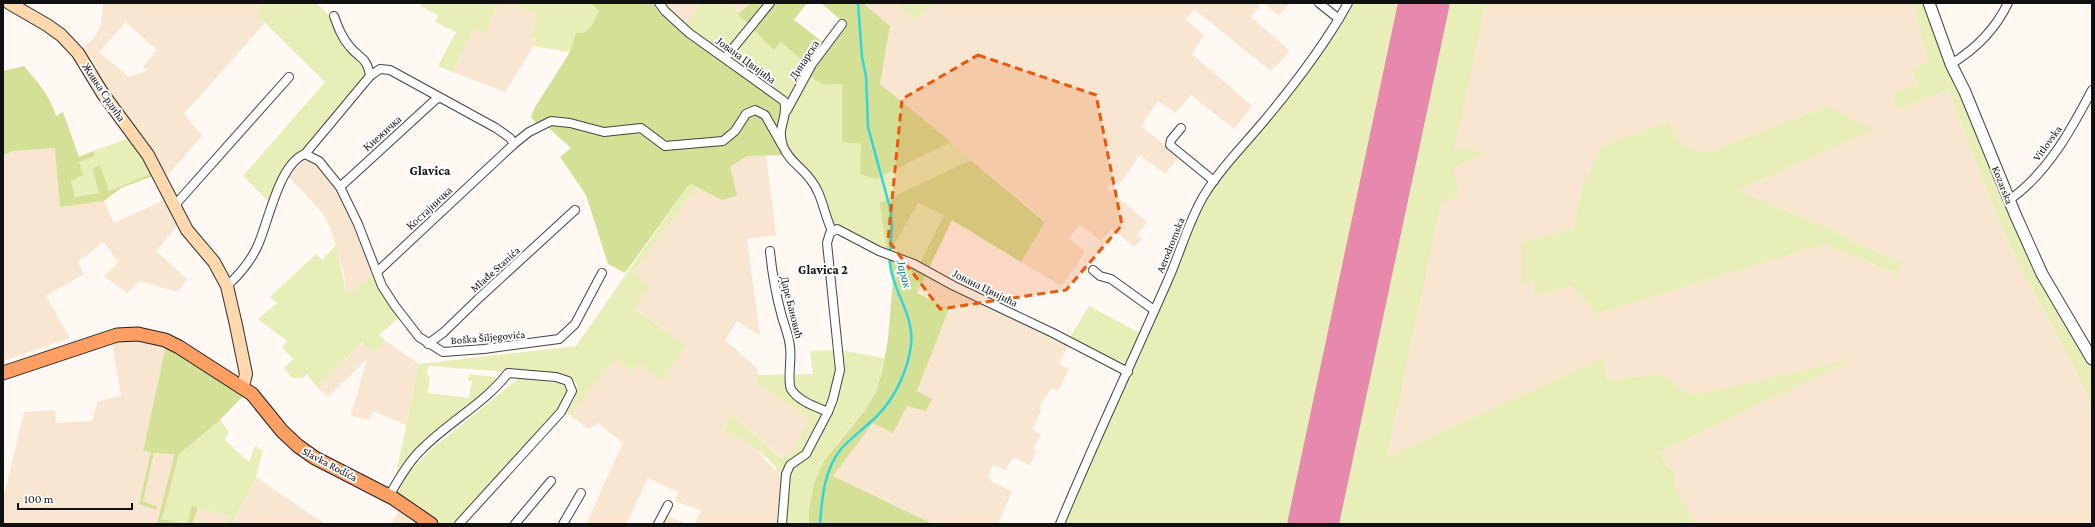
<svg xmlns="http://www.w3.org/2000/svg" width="2095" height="527" font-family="'Crimson Pro',serif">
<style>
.farmland{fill:#f8e6d0;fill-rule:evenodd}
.green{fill:#e8eeb8}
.forest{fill:#d3e096;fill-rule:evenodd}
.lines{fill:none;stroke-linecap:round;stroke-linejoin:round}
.stream{stroke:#33d5d9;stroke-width:2.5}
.runway{stroke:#e689ac;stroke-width:51}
.minor-casing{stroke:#434343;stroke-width:10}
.tertiary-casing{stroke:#434343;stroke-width:13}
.secondary-casing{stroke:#323232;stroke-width:14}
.primary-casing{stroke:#212121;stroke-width:15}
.minor{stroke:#fff;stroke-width:8}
.tertiary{stroke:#fff;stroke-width:11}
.secondary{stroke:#ffd8ae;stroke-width:12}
.primary{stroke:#ff9f63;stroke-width:13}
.marked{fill:#e8590c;fill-opacity:0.2;stroke:#e8590c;stroke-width:3;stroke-dasharray:8 5;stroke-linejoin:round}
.labels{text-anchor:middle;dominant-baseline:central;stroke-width:4;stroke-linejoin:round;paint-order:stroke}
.street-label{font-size:11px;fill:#101010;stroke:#fff}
.water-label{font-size:12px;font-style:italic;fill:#0e7f87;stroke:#fff}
.quarter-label{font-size:13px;font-weight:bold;fill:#101010;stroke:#fff}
</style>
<rect width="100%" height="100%" fill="#fff8f3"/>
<g class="farmland">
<path d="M103,3H264L256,13L265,23L184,114L202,136L166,177L81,51L96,35L101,25ZM126,22L157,50L143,67L147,71L129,77L99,52Z"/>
<path d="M496,3H505L537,14L531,38L538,39L505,92L453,72L473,29L487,32Z"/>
<path d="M652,3H701L681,32L657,10Z"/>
<path d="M728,3H751L738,14Z"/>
<path d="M863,3H895L915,21L932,3H1262L1251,17L1290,51L1271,71L1194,9L1186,20L1204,35L1192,54L1252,106L1234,129L1191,95L1175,113L1158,101L1141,126L1179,157L1165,174L1140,155L1119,185L1112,180L1107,188L1147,222L1137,235L1141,239L1135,247L1111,229L1101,241L1080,224L1069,238L1085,252L1062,286L1021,262L1045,221L880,84L890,26Z"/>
<path d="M1264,3H1290L1279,16Z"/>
<path d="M1486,3H1913L1930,61L1918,84L1892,93L1897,109L1949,90L1988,194L2015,256L2069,357L2092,406V522L2088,524H1695L1675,484L1676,472L1669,469L1660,452L1851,360L1703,393L1688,394L1662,374L1608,380L1603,358L1387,457L1442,201L1454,168L1484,154L1470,148L1453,151ZM1827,106L1873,130L1737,190L1835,231L1862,246L1901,261L1897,275L1825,244L1596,314L1572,286L1535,295V279L1521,283L1573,229L1583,185L1673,133L1681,143L1693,151L1709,152Z"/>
<path d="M56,148L60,207L104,201L114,223L166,199L179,224L156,251L187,279L178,292L140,281L127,293L104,276L119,262L103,242L78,262L84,274L46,296L70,338L3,361V156L12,151Z"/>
<path d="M766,154L776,235L747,239L760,336L737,321L725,340L757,368L758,375L755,382L808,418L795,452L782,458L732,414L723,430L752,445L779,474L784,484V524H695L701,510L675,501L678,492L648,478L626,524H586L623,443L598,423L589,429L569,415L615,359L634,371L641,364L662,380L686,345L633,308V273L697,187L722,200L737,196L729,166L748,156Z"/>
<path d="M308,158L313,159L335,186L354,220L374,275L347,296L344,274L331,229L321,211L289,177L299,165Z"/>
<path d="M927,273L1069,343L1059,364L1069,369L1058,391L1051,388L1039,408L1042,410L1032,429L1041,435L1033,449L1036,452L1030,465L1013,457L1006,470L993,465L988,477L991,478L990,481L1012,491L999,522L1003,524H933L833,476L873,422L907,406L932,399L917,391L949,309L917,293Z"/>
<path d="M135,338L166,345L143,451L151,452L139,504L156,510V507L143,501L155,452L176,454L157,524H3V500L24,412L55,410L56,423L92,421L98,401L121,396L112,342Z"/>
<path d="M386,341L419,364L406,425L373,411L370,420L351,416L367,359L328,397L317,387L364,342L374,352Z"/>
<path d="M256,477L317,519L326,524H232Z"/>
<path d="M198,508L229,515L225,524H192Z"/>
<path d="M399,510L412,518L409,524H391Z"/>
<path d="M664,515L688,524H660Z"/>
</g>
<g class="green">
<path d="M264,3H316C341,24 351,47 367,74L304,150L270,203L243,176L325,82L255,13Z"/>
<path d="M422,3H496L487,33L473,29L453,72L438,66L456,32L435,22L438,15L420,6Z"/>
<path d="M505,3H590L599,11L591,26L584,33H576L570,52L533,46L538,39L531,38L537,14Z"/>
<path d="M701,3H728L774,50L781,42L807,64L786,108L681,32Z"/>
<path d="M895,3H932L915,21Z"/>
<path d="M1351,3H1486L1454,150L1470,148L1484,154L1454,168L1459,196L1442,201L1387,457L1603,358L1608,380L1662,374L1688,394L1703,393L1853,359L1660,452L1669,469L1676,472L1675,484L1695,524H1064L1195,219L1211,190Z"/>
<path d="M1913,3H1924L2082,351L2092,368V406L2069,357L2015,256L1988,194L1949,90L1897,109L1892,93L1918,84L1913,70L1929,61Z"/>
<path d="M809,76L823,85L842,84V142L861,144L876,179L951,142L971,160L881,203L887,250L875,246L832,222L821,193L784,146L785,117Z"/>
<path d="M1827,106L1874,130L1737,190L1835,231L1862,246L1901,261L1898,275L1825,244L1596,314L1572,286L1535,295V279L1521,284L1523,242L1573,229L1583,185L1604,145L1668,122C1678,143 1685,150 1709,152Z"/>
<path d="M132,137L155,172L108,191L99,165L92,168L99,193L75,197L71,181L82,175L79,162L94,156L93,151Z"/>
<path d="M691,184L697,187L633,273L649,286L634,309L686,345L662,381L641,364L634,371L615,359L569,415L566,413L575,398L577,385L572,379L565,376L516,369L507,372L429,366L426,375L430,376L428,393L469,398L472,381H468L469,374L495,377L497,382L443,429L393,488L419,364L576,346L687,187Z"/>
<path d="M918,203L944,215L917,269L892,261L891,251Z"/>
<path d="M336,245L347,295L374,275L400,317L379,335L386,341L374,352L363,342L317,387L307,374L303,378H292L284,368L293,359L282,347L287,341L258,319L277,303L270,297L316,254L322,260Z"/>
<path d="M1089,306L1140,333L1126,365L1124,366L1069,339Z"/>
<path d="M840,350L884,358C882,369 880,382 875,393C869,405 862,413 854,423C827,454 809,482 809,524H784C784,512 787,496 784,484C778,460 744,439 723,431L732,414L781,458L795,452L808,418L755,382L758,375L813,374L810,351Z"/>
<path d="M526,378L566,384L571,395L458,524H440L397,495L409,472L434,447L518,379Z"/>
<path d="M220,420L229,432L225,440L249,462L255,446L263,451L256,477L232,524H225L229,515L193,507L187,524L162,519L179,453Z"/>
</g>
<g class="forest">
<path d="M590,3H652L657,10L681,32L786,108L782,115L785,155L748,156L730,166L737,196L722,200L691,184L687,187L625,273L608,264L586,195L560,157L571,148L542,122L536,123L531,117L534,109L570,52L576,33H584L591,26L599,11Z"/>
<path d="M751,3H807L794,20L824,43L807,64L781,42L774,50L738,14Z"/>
<path d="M821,3H863L890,26L880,84L951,142L876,179L860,174L861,144L842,142V84L823,85L809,76L847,25Z"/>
<path d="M24,66C37,81 51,97 56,116L63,112L79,157L93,151L95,156L79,162L83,175L71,181L75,197L99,193L92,168L100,165L109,191L155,172L156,175L121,188L104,201L60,207L55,148L12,151L3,156V71Z"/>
<path d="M971,160L1045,222L1021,262L952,220L917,293L949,309L917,391L932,399L926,411L907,406L893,433L873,423L833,476L933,524H809V510L814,484L824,461L865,410L876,392L882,372L888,339L893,279L888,262L880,203ZM918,203L944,215L917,269L892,261L891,251Z"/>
<path d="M166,345L248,395L243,396L220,420L179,454L162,519L187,524L192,506L198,508L192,524H157L175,454L154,453L143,501L157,507L156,510L139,504L151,452L143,451Z"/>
</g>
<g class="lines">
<g class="stream">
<path d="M858,3L862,57L866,76L868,127L890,208L892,225L890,252"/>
<path d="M820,524C822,498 824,470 841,449C852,437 866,427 877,416C895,398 908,370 911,345C915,313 889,288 890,257"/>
</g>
<path class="runway" d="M1313,524L1424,3"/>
<defs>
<g id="minor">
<path d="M659,3L665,11L689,33L784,101C789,118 776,126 783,146C788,160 801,167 810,179C822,193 824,214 832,231"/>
<path d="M1319,3L1339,19"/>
<path d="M725,58L770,3"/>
<path d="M1951,64C1976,49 1995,30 2008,3"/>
<path d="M370,76L380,69L390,70L496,128L510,138L514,144L529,132L551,121L570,123L604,132L641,128L665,146L723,141L735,131L746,114L755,110L765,115L782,145"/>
<path d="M787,110L812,64L842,24"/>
<path d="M1181,128L1171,140L1170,145L1214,181"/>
<path d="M305,154L370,76C367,57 360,59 350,47C342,38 338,27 334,16"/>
<path d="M340,187L435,100L439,98"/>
<path d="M2009,200C2047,174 2071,130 2092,90"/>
<path d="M175,205L289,77"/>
<path d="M770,251C772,273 776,295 782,317C785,327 789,336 790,347C792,358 787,381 791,389C798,401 816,407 828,412L806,454L790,465L786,474L782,524"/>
<path d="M1093,270L1100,276L1111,279L1154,310"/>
<path d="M377,272L514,144"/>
<path d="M227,286C240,274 251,261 258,245C269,220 279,164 305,154L319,161L340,187L358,224L382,286L395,306L419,337L443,352L484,349L559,339L575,324L602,273"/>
<path d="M428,344L444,332L479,298L575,210"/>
<path d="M828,412L833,399L840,370L827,243L830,233L837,229L879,251L914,264L954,286L1053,333L1128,372"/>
<path d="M389,496C399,479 409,461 423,448C450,421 485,403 508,373L556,377L568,381L572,391L561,412L459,524"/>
<path d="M515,524L551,481"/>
<path d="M563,524L581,493"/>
<path d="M658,524L668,505"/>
<path d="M1060,524C1094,442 1132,362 1168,280C1180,253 1188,223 1203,197C1220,169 1243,146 1264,121C1294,85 1325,45 1348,3"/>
</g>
<path id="tertiary" d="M1929,3L1951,64L1965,92L2015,214L2042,274L2092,359"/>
<path id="secondary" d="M9,3L47,25L61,35L78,53L103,94L148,155L187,230L214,262L227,286L236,325L246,374L243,386"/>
<path id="primary" d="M3,373L117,335L138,334L165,340L179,347L252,394L282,431L298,446L315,458L393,498L431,524"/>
</defs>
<use href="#minor" class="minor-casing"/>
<use href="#tertiary" class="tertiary-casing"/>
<use href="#secondary" class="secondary-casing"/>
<use href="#primary" class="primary-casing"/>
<use href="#minor" class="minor"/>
<use href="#tertiary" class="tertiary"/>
<use href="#secondary" class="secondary"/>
<use href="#primary" class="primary"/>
</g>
<path class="marked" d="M978,55L1096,95L1122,225L1066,290L940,309L888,240L902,99Z"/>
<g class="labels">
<g class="street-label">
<text transform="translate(746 60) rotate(36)">Јована Цвијића</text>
<text transform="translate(804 60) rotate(-57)">Динарска</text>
<text transform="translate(104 92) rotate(56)">Живка Срдића</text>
<text transform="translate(382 133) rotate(-42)">Кнежичка</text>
<text transform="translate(2047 143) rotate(-54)">Vitlovska</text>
<text transform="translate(2003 185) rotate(68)">Kozarska</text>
<text transform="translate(429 208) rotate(-43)">Костајничка</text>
<text transform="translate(1170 245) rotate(-68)">Aerodromska</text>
<text transform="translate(495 269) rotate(-42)">Mlađe Stanića</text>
<text transform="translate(985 288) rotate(26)">Јована Цвијића</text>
<text transform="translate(792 307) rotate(76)">Даре Бановић</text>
<text transform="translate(488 337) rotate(-5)">Boška Šiljegovića</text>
<text transform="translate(330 464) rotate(28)">Slavka Rodića</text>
</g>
<g class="water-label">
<text transform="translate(904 274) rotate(75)">Јарак</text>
</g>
<g class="quarter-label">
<text x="430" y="170">Glavica</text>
<text x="823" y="269">Glavica 2</text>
</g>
</g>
<rect width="2095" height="527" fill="none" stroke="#101010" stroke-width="8"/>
<path d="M18 503v6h114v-6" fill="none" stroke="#101010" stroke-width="2"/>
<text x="24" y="503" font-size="12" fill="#101010" stroke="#ffffff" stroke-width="3" paint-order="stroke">100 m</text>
</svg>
